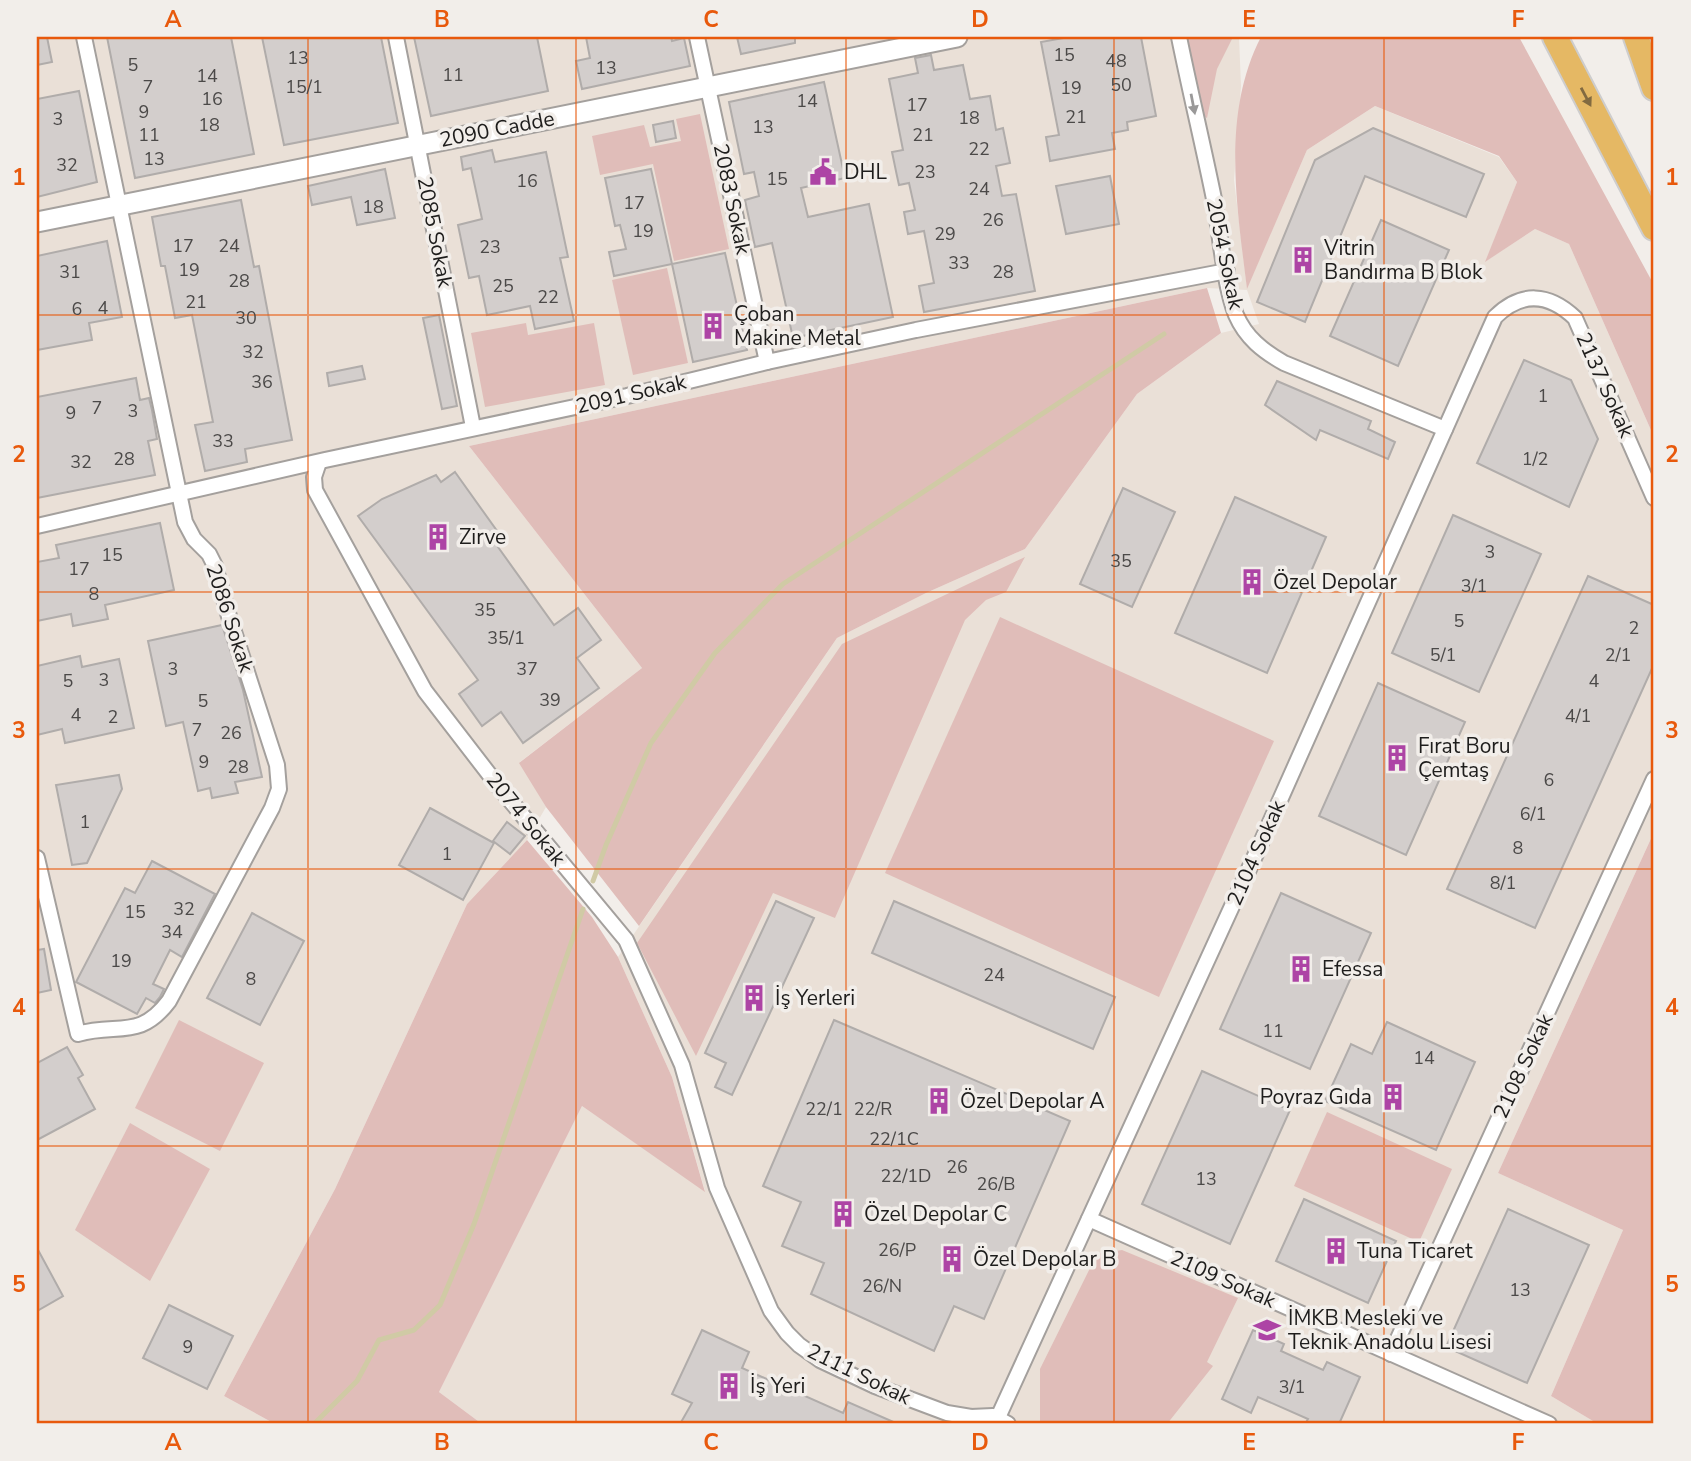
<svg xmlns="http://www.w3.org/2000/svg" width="1691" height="1461" font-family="'Nunito Sans',sans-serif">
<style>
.built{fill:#eae0d7}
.green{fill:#e0bdb9}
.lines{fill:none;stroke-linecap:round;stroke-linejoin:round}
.stream{stroke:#d0caa5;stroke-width:5}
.building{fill:#d3cecc;stroke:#b0acaa;stroke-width:2}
.street-casing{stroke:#a4a09d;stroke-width:18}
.secondary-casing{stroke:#a4a09d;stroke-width:23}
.highway-casing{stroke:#cecdcd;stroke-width:28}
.street{stroke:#fff;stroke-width:14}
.secondary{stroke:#fff;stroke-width:19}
.highway{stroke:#e5b864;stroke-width:24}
.oneway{fill:#826a40}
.oneway2{fill:#9a9999}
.grid{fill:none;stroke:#e8590c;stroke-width:2;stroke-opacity:0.55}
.labels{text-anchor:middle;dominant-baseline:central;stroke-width:7;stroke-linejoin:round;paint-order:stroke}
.number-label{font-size:18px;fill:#4b4948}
.street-label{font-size:21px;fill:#1e1d1c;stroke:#f2eeea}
.poi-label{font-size:21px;fill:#1e1d1c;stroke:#f2eeea;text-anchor:start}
.neatline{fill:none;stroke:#e8590c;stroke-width:2.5}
.grid-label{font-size:23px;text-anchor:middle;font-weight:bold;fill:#e8590c}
</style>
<rect width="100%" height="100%" fill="#f2eeea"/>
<path class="built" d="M37,37H1239L1241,86L1234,180L1247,288L1307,150L1375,106L1499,157L1517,182L1486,261L1535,229L1569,244L1654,437V832L1498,1173L1623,1230L1551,1396L1598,1424H482L439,1392L582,1106L705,1191L672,1077L618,957L837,638L926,593L1025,549L1137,394L1221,333L1259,324L1247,290L1207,288L469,446L642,668L520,762L546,807L527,840L467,904L335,1189L224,1396L275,1424H37Z"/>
<g class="green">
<path d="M1184,37H1233L1217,69L1207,118L1202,115Z"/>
<path d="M1261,37H1519L1654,285V437L1569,244L1535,229L1485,262L1517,182L1499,156L1375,106L1307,150L1247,289C1237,207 1221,114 1261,37Z"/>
<path d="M700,114L729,249L674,261L653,164L600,175L592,136L644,125L650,147L681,141L676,119Z"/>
<path d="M667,268L688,363L633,375L612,280Z"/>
<path d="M1207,288L1221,333L1137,394L1025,549L926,593L837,638L639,926L546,807L519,763L642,668L469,446Z"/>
<path d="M526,323L528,335L594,323L605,385L485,407L471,333Z"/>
<path d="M1025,557L1006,592L986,600L965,620L835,918L773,893L696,1056L637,943L842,644Z"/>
<path d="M1000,617L1274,741L1159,997L885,873Z"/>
<path d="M1654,832V1424H1598L1551,1396L1623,1230L1498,1173Z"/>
<path d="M527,840L592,917L618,957L672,1077L705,1192L582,1106L439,1392L482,1424H275L224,1396L335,1189L467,904Z"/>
<path d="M179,1020L264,1063L220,1151L135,1108Z"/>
<path d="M1327,1112L1452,1169L1419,1242L1294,1186Z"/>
<path d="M130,1123L210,1169L150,1281L75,1230Z"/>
<path d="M1122,1250L1238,1298L1207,1362L1213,1366L1167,1424H1040V1369L1097,1254Z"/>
</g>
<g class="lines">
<g class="stream">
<path d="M593,881L606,845L651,743L715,653L783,584L1164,334"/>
<path d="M314,1424L357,1381L379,1340L414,1330L440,1305L474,1224L583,909"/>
</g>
</g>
<g class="building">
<path d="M37,37H47L52,62L37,65Z"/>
<path d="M107,37H231L254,154L135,178Z"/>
<path d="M262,37H381L398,123L284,145Z"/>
<path d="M414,37H537L548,91L431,116Z"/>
<path d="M586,37H671L672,41L684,38L690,66L582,89L576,61L590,58Z"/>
<path d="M737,37H795V43L741,54Z"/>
<path d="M1069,37H1141L1156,116L1127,122L1128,130L1112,133L1115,149L1050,161L1046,137L1059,135L1041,42Z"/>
<path d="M931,55L934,70L963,65L970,99L990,96L996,130L1003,128L1010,163L996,166L1002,196L1016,194L1035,291L924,312L919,286L934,283L924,231L908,234L904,212L915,210L909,183L899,185L897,176L892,152L903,150L889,79L918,73L915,58Z"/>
<path d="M824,82L845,178L801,188L808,217L869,204L893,317L793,338L772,243L755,247L745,200L759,196L754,172L744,174L729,102Z"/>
<path d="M79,91L97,182L37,197V99Z"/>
<path d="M673,121L676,138L656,142L653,125Z"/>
<path d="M1373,128L1484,174L1466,217L1365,176L1305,322L1257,302L1315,160Z"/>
<path d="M492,150L495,162L546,152L568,257L560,258L574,321L535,329L530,306L487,315L479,276L469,278L458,225L482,219L471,168L463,170L461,157Z"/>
<path d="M385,169L395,218L357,225L351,197L312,205L308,186Z"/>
<path d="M651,169L672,264L614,276L609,252L626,249L620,225L615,226L605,178Z"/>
<path d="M1110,176L1119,224L1066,234L1056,186Z"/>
<path d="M241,200L254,267L259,266L292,440L245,449L247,462L205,471L195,425L213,422L192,315L175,318L165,266H161L152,217Z"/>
<path d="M1381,220L1449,250L1398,366L1330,336Z"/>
<path d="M107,241L122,317L89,323L92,340L37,350V256Z"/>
<path d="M725,253L747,350L693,362L672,264Z"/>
<path d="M439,315L457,406L442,409L423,318Z"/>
<path d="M1524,360L1571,380L1598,439L1569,507L1477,463Z"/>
<path d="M362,366L365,379L329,386L327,373Z"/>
<path d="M136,378L140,400L149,398L152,410L157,439L148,441L155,475L37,498V397Z"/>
<path d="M1277,381L1371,421L1368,429L1395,442L1388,459L1320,430L1316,440L1265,405Z"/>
<path d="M455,472L505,542L498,547L554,625L578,608L601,640L577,658L599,688L523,743L501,712L482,726L459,694L478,680L358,516L382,499L436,475L441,482Z"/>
<path d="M1123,488L1175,512L1132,607L1080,584Z"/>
<path d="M1235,497L1326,537L1267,673L1175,633Z"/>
<path d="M1453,515L1541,554L1479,692L1392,653Z"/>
<path d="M160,523L174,590L105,605L108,619L73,626L71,614L37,621V562L59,558L56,545Z"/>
<path d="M1588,576L1654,605V664L1535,928L1447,889Z"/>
<path d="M222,625L243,690L262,777L235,782L238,793L212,798L210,788L198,791L183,722L166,726L148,641Z"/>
<path d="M80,656L82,667L119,659L134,728L65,743L62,729L37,735V666Z"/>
<path d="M1378,683L1465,722L1406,855L1319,816Z"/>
<path d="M119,775L122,789L87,863L72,865L56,785Z"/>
<path d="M430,808L494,843L463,900L399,865Z"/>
<path d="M507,822L525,836L510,854L493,841Z"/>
<path d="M152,861L215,894L182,957L170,950L153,984L164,989L160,997L155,1003L146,998L137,1014L76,982L125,888L135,893Z"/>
<path d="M1281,893L1371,933L1310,1069L1220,1029Z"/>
<path d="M776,901L814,918L732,1095L715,1087L726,1063L705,1053Z"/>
<path d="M894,901L1115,997L1093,1049L872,953Z"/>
<path d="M252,913L304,941L260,1025L207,998Z"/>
<path d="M44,949L51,990L37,993V950Z"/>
<path d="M834,1020L1070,1121L984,1319L954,1306L934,1351L811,1294L824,1263L782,1246L801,1202L763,1186Z"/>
<path d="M1387,1022L1475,1062L1436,1150L1325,1101L1351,1044L1372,1054Z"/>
<path d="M67,1047L83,1075L78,1078L95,1109L37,1140V1063Z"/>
<path d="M1202,1071L1290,1110L1230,1244L1142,1204Z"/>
<path d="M1304,1199L1396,1241L1368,1303L1276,1261Z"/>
<path d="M1508,1209L1589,1245L1527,1383L1446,1347Z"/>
<path d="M37,1248L63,1296L37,1311Z"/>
<path d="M169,1305L233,1336L207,1389L143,1358Z"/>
<path d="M702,1330L749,1352L742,1368L843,1413L848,1402L898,1424H680L692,1403L672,1394Z"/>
<path d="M1253,1330L1284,1344L1281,1351L1323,1370L1327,1362L1360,1377L1339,1424H1305L1308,1419L1258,1397L1251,1413L1222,1399Z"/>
</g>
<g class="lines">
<defs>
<g id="street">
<path d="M396,37L473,427"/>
<path d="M697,37L767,362"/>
<path d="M1179,37C1190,91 1203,145 1214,199C1220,233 1224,284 1236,315C1246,338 1263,351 1284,363L1445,429"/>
<path d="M319,462L314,477L315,490L425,691L499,787L626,940L682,1065L717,1188L771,1311L787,1333L799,1345L820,1360L875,1386L947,1413L971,1417L993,1416L1008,1424"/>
<path d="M37,526L325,460L627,396L767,362L916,330L1227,271"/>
<path d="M37,858L78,1034C117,1022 139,1041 169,1001L272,808L279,789L277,765L227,610L215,566L209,554L194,539L185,522L84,37"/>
<path d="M1089,1219L1549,1424"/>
<path d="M1391,1354L1654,779"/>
<path d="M995,1424L1260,845L1495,317C1521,291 1549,293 1575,318L1654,498"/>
</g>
<path id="secondary" d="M37,222L957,37"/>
<g id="highway">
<path d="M1555,37L1654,228"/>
<path d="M1636,37L1654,88"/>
</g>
</defs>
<use href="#street" class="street-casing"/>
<use href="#secondary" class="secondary-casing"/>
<use href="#highway" class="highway-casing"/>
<use href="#street" class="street"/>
<use href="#secondary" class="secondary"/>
<use href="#highway" class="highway"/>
</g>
<defs><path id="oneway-solid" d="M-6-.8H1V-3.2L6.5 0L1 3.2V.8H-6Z" transform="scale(1.75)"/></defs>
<use class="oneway" href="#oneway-solid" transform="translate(1586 97) rotate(62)"/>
<use class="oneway2" href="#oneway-solid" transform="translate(1193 104) rotate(79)"/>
<path class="grid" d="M308,37V1424M576,37V1424M846,37V1424M1114,37V1424M1384,37V1424M37,315H1654M37,592H1654M37,869H1654M37,1146H1654"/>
<defs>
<symbol id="civic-bare" viewBox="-9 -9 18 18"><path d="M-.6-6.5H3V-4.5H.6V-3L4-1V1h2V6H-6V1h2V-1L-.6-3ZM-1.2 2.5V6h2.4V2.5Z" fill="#ad44a5" stroke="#f2eeea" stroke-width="2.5" paint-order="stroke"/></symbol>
<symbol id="building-bare" viewBox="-9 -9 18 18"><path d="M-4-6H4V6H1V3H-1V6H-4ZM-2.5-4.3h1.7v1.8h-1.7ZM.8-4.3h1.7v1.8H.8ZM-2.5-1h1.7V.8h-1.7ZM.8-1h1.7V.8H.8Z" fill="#ad44a5" stroke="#f2eeea" stroke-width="2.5" paint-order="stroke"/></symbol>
<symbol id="school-bare" viewBox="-9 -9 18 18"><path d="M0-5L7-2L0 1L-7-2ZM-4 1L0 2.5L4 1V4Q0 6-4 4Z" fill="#ad44a5" stroke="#f2eeea" stroke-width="2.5" paint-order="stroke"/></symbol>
</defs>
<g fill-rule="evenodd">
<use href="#civic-bare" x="804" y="153" width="38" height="38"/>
<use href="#building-bare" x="1284" y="241" width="38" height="38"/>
<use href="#building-bare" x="694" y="307" width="38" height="38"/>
<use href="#building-bare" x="419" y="518" width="38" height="38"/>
<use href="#building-bare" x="1233" y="563" width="38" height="38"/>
<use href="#building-bare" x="1378" y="739" width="38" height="38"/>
<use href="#building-bare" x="1282" y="950" width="38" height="38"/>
<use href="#building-bare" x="735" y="979" width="38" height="38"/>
<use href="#building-bare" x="1374" y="1078" width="38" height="38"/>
<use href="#building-bare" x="920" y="1082" width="38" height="38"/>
<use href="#building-bare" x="824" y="1195" width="38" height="38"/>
<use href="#building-bare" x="1317" y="1232" width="38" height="38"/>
<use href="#building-bare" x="933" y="1240" width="38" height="38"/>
<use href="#school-bare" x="1248" y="1311" width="38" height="38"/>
<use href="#building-bare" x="710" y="1367" width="38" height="38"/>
</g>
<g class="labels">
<g class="number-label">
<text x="1064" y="55">15</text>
<text x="298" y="58">13</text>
<text x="1116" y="61">48</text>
<text x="133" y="65">5</text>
<text x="606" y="68">13</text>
<text x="453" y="75">11</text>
<text x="207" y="76">14</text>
<text x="1121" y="85">50</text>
<text x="148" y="87">7</text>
<text x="304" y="87">15/1</text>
<text x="1071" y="88">19</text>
<text x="212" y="99">16</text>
<text x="807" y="101">14</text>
<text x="917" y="105">17</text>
<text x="144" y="112">9</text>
<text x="1076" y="117">21</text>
<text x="969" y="118">18</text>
<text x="58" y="119">3</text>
<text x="209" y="125">18</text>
<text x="763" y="127">13</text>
<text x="149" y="135">11</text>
<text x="923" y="135">21</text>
<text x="979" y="149">22</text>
<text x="154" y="159">13</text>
<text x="67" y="165">32</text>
<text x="925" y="172">23</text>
<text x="777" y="179">15</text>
<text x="527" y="181">16</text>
<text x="979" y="189">24</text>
<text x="634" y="203">17</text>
<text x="373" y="207">18</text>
<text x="993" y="220">26</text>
<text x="643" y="231">19</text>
<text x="945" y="234">29</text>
<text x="183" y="246">17</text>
<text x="229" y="246">24</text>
<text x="490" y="247">23</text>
<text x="959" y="263">33</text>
<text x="189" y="270">19</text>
<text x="70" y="272">31</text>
<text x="1003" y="272">28</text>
<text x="239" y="281">28</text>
<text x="503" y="286">25</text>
<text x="548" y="297">22</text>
<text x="196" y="302">21</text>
<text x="103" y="308">4</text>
<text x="77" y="309">6</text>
<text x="246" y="318">30</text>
<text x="253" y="352">32</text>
<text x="262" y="382">36</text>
<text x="1543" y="396">1</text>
<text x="97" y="408">7</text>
<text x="133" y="411">3</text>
<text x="71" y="413">9</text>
<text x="223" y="441">33</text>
<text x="124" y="459">28</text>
<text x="1535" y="459">1/2</text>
<text x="81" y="462">32</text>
<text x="1490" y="552">3</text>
<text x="112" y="555">15</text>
<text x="1121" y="561">35</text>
<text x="79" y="569">17</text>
<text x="1474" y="586">3/1</text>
<text x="94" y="594">8</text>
<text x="485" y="610">35</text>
<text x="1459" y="621">5</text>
<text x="1634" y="628">2</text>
<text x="506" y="638">35/1</text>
<text x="1443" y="655">5/1</text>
<text x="1618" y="655">2/1</text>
<text x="173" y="669">3</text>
<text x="527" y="669">37</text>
<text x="104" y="680">3</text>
<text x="68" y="681">5</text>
<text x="1594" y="681">4</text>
<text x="550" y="700">39</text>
<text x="203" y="701">5</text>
<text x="76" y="715">4</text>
<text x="1578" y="716">4/1</text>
<text x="113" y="717">2</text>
<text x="197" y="730">7</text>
<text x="231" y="733">26</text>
<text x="204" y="762">9</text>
<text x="238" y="767">28</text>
<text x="1549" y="780">6</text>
<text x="1533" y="814">6/1</text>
<text x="85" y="822">1</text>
<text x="1518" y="848">8</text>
<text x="447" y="854">1</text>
<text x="1503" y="883">8/1</text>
<text x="184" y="909">32</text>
<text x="135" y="912">15</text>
<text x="172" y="932">34</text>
<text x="121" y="961">19</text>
<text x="994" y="975">24</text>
<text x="251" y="979">8</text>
<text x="1273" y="1031">11</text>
<text x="1424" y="1058">14</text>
<text x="824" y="1109">22/1</text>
<text x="873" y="1109">22/R</text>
<text x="894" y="1139">22/1C</text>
<text x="957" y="1167">26</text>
<text x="906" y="1176">22/1D</text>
<text x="1206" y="1179">13</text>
<text x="996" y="1184">26/B</text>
<text x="897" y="1250">26/P</text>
<text x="882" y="1286">26/N</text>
<text x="1520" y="1290">13</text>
<text x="188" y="1347">9</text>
<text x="1292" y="1387">3/1</text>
</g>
<g class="street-label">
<text transform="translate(497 129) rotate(-11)">2090 Cadde</text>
<text transform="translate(732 199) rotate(78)">2083 Sokak</text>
<text transform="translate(435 232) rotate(79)">2085 Sokak</text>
<text transform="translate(1225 254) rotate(78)">2054 Sokak</text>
<text transform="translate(1605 385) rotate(66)">2137 Sokak</text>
<text transform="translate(631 394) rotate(-13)">2091 Sokak</text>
<text transform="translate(230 618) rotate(72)">2086 Sokak</text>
<text transform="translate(526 819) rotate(51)">2074 Sokak</text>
<text transform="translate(1256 853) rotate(-66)">2104 Sokak</text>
<text transform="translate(1523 1066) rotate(-65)">2108 Sokak</text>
<text transform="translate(1223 1279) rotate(24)">2109 Sokak</text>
<text transform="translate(859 1374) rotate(26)">2111 Sokak</text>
</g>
<g class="poi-label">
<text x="844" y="172">DHL</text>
<text x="1324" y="248">Vitrin<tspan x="1324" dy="24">Bandırma B Blok</tspan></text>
<text x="734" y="314">Çoban<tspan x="734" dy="24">Makine Metal</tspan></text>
<text x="459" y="537">Zirve</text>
<text x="1273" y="582">Özel Depolar</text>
<text x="1418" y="746">Fırat Boru<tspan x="1418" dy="24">Çemtaş</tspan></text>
<text x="1322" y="969">Efessa</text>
<text x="775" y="998">İş Yerleri</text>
<text x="1372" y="1097" text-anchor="end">Poyraz Gıda</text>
<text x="960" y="1101">Özel Depolar A</text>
<text x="864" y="1214">Özel Depolar C</text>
<text x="1357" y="1251">Tuna Ticaret</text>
<text x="973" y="1259">Özel Depolar B</text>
<text x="1288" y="1318">İMKB Mesleki ve<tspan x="1288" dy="24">Teknik Anadolu Lisesi</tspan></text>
<text x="750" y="1386">İş Yeri</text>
</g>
</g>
<rect width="1691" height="1461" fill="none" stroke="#f2eeea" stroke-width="77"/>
<rect x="38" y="38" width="1614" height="1384" class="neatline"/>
<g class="grid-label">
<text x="173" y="27">A</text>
<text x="442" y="27">B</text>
<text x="711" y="27">C</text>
<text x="980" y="27">D</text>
<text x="1249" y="27">E</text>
<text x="1518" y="27">F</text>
<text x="19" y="185">1</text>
<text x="1672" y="185">1</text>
<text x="19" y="462">2</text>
<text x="1672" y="462">2</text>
<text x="19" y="738">3</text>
<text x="1672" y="738">3</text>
<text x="19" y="1015">4</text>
<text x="1672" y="1015">4</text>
<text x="19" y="1292">5</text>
<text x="1672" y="1292">5</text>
<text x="173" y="1450">A</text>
<text x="442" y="1450">B</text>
<text x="711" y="1450">C</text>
<text x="980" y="1450">D</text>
<text x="1249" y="1450">E</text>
<text x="1518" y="1450">F</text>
</g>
</svg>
